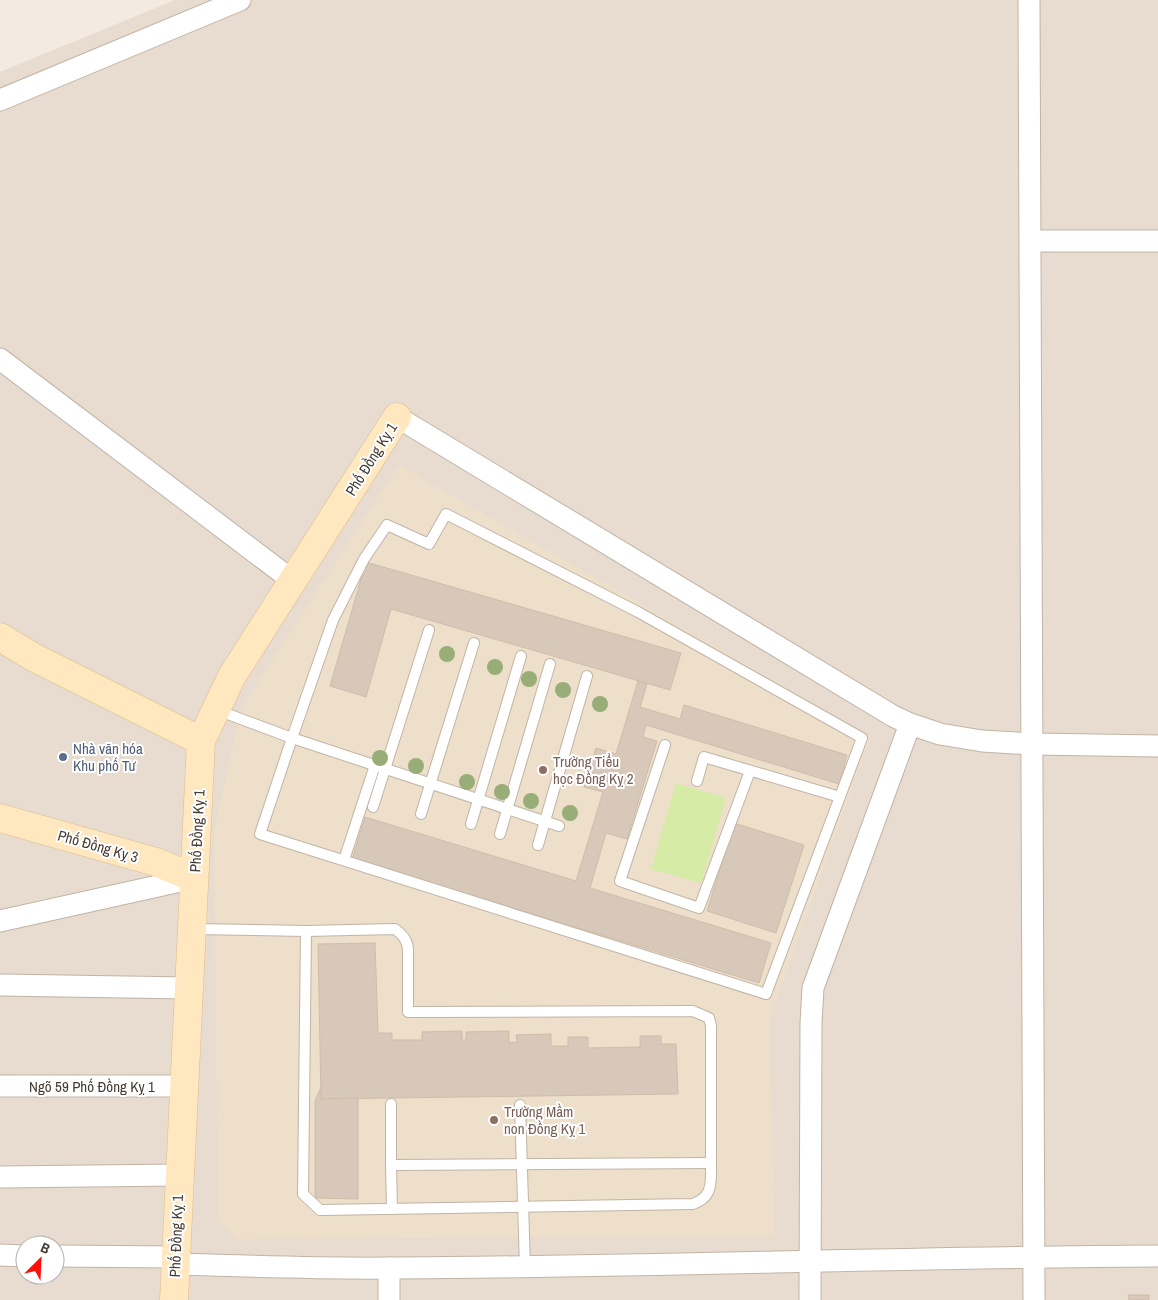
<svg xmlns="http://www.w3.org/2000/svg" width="1158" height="1300" font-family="'Archivo Narrow',sans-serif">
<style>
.residential{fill:#e7dccf;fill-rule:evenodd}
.education{fill:#eddfca}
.pitch{fill:#d5eba6}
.building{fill:#d8c8b9;stroke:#d0bca9}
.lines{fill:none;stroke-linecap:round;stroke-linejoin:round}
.lane-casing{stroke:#c1b4a6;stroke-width:12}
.street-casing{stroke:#c1b4a6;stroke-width:23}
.secondary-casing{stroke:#d9bc8e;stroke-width:29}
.lane{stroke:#fff;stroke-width:10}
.street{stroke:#fff;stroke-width:21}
.secondary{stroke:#ffe7bf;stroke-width:28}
.tree{fill:#98ad77}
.service-dot{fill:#5c6f8a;stroke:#fff;stroke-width:2}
.education-dot{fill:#8d6e63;stroke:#fff;stroke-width:2}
.labels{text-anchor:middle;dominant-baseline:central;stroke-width:4;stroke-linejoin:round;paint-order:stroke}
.street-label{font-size:15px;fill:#443b32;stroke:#fff}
.service-label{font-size:15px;fill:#4e5e75;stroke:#fff;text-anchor:start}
.education-label{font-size:15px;fill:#785e54;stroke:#fff;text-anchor:start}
</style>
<rect width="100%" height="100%" fill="#f3ebe1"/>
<path class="residential" d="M175,0H1158V1300H0V72ZM25,1245H55V1275H25Z"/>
<path class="education" d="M399,465L871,736L769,1020L775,1236L236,1239L218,1220L214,831L237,727L244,704Z"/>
<path class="pitch" d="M676,783L726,798L701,883L651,869Z"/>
<g class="building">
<path d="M366,562L681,653L670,690L391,609L366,697L330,686Z"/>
<path d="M638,681L647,684L640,707L680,719L684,705L847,755L839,784L646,725L643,737L657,741L627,839L606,833L590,888L771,943L759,983L352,859L365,817L576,881L603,792L584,787L596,748L616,754Z"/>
<path d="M734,823L804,845L776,933L707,911Z"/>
<path d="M375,943L378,1033H392V1040H422V1032L462,1031V1040H466V1032L509,1031V1043L517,1042L516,1035L551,1034V1046H568V1037H588V1048L640,1047V1036H661V1044H676L678,1094L321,1099L318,944Z"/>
<path d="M321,1087V1099L358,1098V1199L315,1198V1101Z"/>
<path d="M1128,1295H1149V1300H1129Z"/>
</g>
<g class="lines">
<defs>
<g id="lane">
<path d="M217,710L292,738L260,834L766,994L862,738L638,612L446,514L429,544L387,525L364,559L333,620L292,738L559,826"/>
<path d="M665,745L620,881L699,908L750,771"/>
<path d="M697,781L704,757L840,797"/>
<path d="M373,807L429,630"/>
<path d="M421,814L474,643"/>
<path d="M471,824L521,656"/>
<path d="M500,834L550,664"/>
<path d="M538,845L587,676"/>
<path d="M344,860L375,765"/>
<path d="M193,929L306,931L303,1194L320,1210L693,1204C709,1198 711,1189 711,1173V1026L709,1018L693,1011L408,1012V949C407,940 403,935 395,929L306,931"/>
<path d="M391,1104V1165L711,1163"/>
<path d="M520,1105L525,1267"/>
<path d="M391,1165L392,1209"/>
</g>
<g id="street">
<path d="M1029,0L1034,1300"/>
<path d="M0,100L240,0"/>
<path d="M1031,241H1158"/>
<path d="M0,359L293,581"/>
<path d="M397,417L893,716L910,724L940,734L982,741L1033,744L1158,746"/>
<path d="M0,921L194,878"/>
<path d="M0,985L189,988"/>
<path d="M0,1086H184"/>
<path d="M0,1177L179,1175"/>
<path d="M0,1255L25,1256"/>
<path d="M55,1256L175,1257"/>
<path d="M175,1264C247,1266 320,1269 392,1268C648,1267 903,1257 1158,1256"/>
<path d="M389,1268V1300"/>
<path d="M810,1300L811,1023L813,988L910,724"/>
</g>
<g id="secondary">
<path d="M0,637L33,657L201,741"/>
<path d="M0,818L156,862L194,878"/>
<path d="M174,1300L201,741L232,676L397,417"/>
</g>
</defs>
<use href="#lane" class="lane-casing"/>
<use href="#street" class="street-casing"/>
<use href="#secondary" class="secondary-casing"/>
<use href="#lane" class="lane"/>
<use href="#street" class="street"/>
<use href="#secondary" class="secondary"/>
</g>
<g class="tree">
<circle cx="447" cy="654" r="8"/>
<circle cx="495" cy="667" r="8"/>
<circle cx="529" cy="679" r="8"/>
<circle cx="563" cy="690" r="8"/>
<circle cx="600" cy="704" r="8"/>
<circle cx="380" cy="758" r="8"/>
<circle cx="416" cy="766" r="8"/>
<circle cx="467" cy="782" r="8"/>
<circle cx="502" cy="792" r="8"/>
<circle cx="531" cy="801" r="8"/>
<circle cx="570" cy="813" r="8"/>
</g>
<circle class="service-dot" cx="63" cy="757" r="5"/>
<g class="education-dot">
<circle cx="543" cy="770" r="5"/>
<circle cx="494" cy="1120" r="5"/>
</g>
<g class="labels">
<g class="street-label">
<text transform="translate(371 459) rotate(-58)">Phố Đồng Kỵ 1</text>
<text transform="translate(197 831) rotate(-87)">Phố Đồng Kỵ 1</text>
<text transform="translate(98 846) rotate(16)">Phố Đồng Kỵ 3</text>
<text x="92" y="1086">Ngõ 59 Phố Đồng Kỵ 1</text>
<text transform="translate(176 1236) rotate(-88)">Phố Đồng Kỵ 1</text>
</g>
<g class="service-label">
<text x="73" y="748">Nhà văn hóa<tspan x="73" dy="17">Khu phố Tư</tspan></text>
</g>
<g class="education-label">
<text x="553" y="761">Trường Tiểu<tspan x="553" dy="17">học Đồng Kỵ 2</tspan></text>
<text x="504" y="1111">Trường Mầm<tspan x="504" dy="17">non Đồng Kỵ 1</tspan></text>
</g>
</g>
<g transform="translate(40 1260) rotate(24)"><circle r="24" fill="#ffffff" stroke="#b4b1ad"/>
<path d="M0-4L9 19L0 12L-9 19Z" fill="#ff100c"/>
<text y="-8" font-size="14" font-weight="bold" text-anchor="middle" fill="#443b32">B</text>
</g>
</svg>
